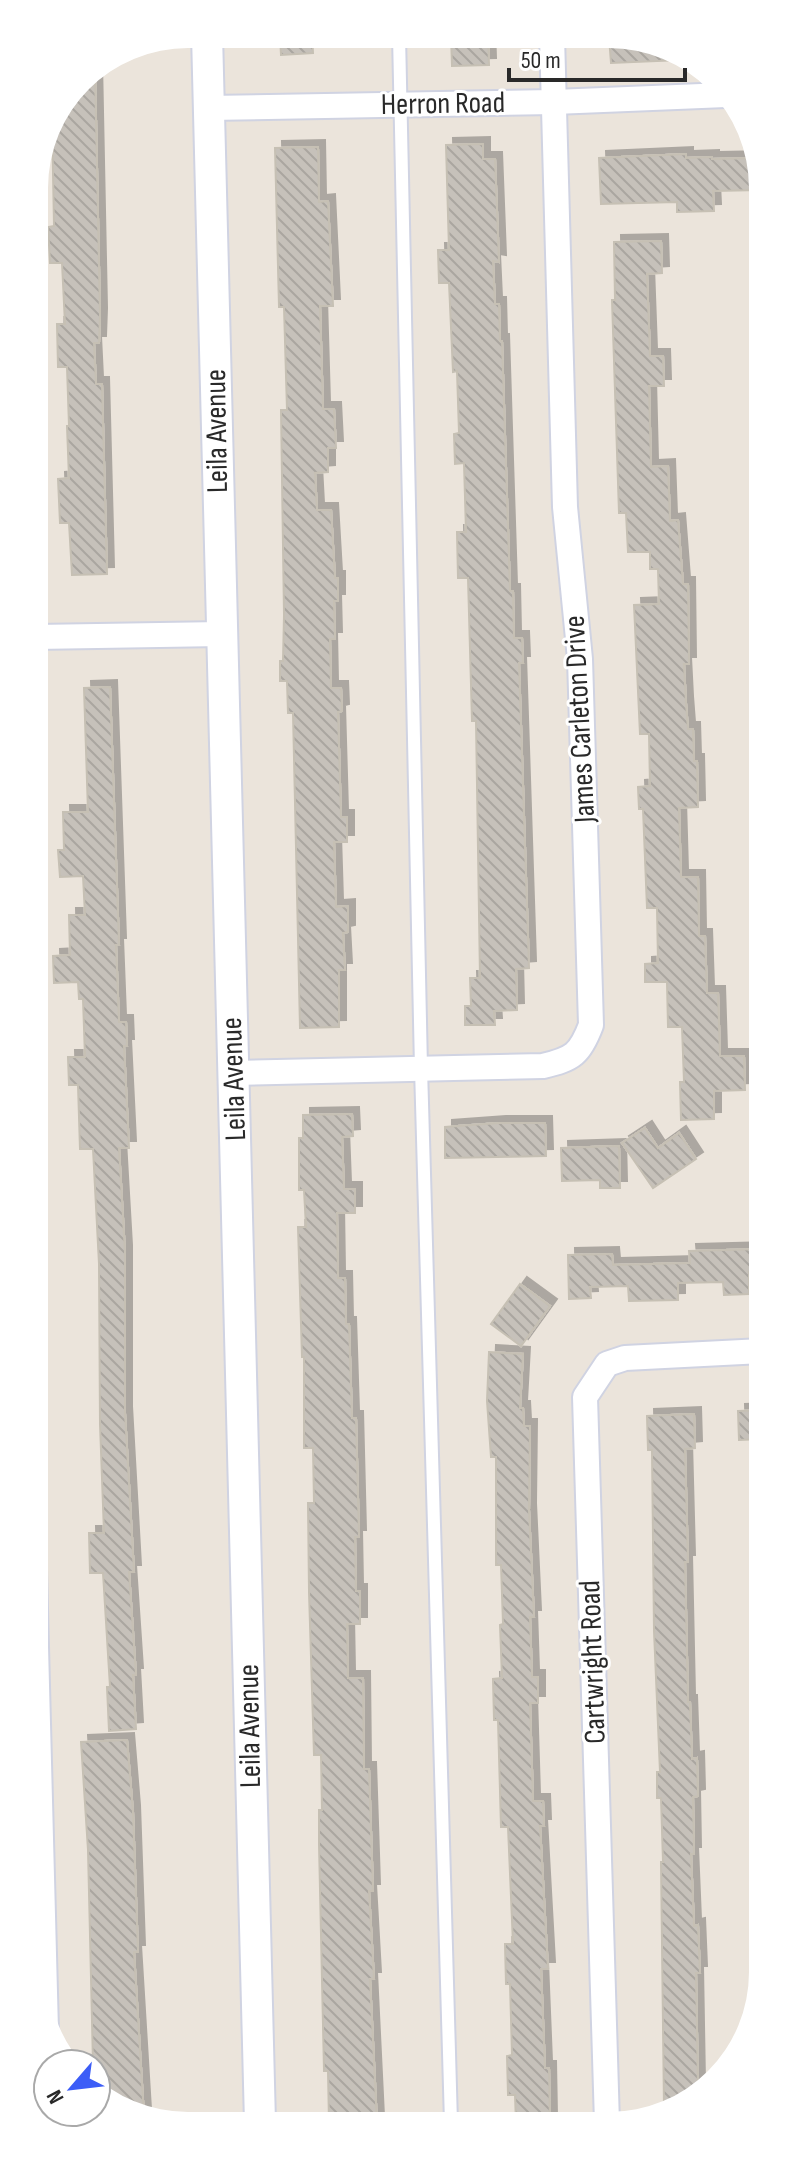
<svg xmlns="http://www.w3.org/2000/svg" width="797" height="2160" font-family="'Sofia Sans Condensed',sans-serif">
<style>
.building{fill:url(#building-back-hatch);stroke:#c6c0b4;stroke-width:2;filter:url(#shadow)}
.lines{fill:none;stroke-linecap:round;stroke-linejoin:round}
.service-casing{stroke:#d0d3e2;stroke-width:16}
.minor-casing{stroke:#d0d3e2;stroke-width:28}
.tertiary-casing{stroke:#d0d3e2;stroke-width:34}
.service{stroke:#fff;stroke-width:12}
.minor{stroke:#fff;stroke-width:24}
.tertiary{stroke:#fff;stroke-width:30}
.labels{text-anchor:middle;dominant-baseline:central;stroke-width:6;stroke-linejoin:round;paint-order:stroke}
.street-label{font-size:30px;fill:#292929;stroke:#fff}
</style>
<defs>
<pattern id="building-back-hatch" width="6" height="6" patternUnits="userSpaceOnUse" patternTransform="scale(2)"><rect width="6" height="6" fill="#c6c1ba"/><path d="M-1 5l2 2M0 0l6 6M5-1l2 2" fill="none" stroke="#aaa6a0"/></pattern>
<filter id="shadow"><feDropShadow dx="7" dy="-7" stdDeviation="0" flood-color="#0004"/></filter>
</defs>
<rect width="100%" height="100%" fill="#ebe4db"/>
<g class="building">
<path d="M280,35H312L313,53L281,55Z"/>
<path d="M451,36H488L489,65L452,66Z"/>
<path d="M609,37H639L683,60L611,63Z"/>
<path d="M95,69L100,315L99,343H94L96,384H102L107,574L72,575L69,523H60L58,479L69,478L67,426H69L67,367H58L57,324H65L62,263H50L48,227L54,226L52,119L61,118V106L86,73Z"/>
<path d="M483,144V159H495L499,262L493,261L495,304H499L500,341H502L510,591H513L514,638H522L523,663H519L529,968L516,969L517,1010L494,1011L495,1025H465V1006H471L470,978H480L476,721H472L468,578H458L457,532H466L464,463L455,464L454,434L459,433L457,371L453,372L449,283H439L438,250H449L446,145Z"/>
<path d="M318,147L319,202L328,201L333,306H320L323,409H334L336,448H328V472L315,473L317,510H331L335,578H338V601H334L335,639H330L331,688H341L342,711L338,712L341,817H347V842H334L336,907L348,906V932L343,933L345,970H339V1027L300,1028L293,713H288L287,681H280V661H283L284,615L281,410H287L284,307H279L275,148Z"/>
<path d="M686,154V158L712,157V159L760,158V190L713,191L714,211L677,212V202L601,204L599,158Z"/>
<path d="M661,241L662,273L647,274L650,356H663L664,386H649L651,467L668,466L670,521L678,520L683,584H688L689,664H684L686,703L688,729H693L694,761H697L698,807L679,808L681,877H698L699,936H705L707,993H718L720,1056H744L745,1090L714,1091V1119L681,1120L680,1082H684L682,1027H668L667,982H645V964L658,963L657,908H647L643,809H639L638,787L650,786L649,734H640L634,605L659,604L658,569H650V552H628L626,513H619L612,300H615L614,242Z"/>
<path d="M110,687L119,945H116L119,1022H126L127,1046H124L129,1148H119L125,1252V1413L134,1572H129L136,1675H133L136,1729L109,1731L107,1687H110L103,1573H90L89,1533H104L100,1424L99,1264L93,1149H80L78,1085H69L68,1057H85L83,999H79L78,982L54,983L53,956L70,955L69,915H85L83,876L60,877L58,850H64L63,812H88L84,688Z"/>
<path d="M352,1114L353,1136L342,1137L344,1189H355V1213H337L338,1278H345L346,1324H349L352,1418H356L359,1537H355L356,1591H360V1624H347L348,1678H363L364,1769H369L373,1891H369L374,1979H370L377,2123H329L328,2071H324L319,1844V1810H322L321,1755H314L309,1592L308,1503H314L313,1448H304V1357H302L298,1227H306L304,1190H299V1138H303V1115Z"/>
<path d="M499,1123H545L546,1156L445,1158V1127Z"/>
<path d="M645,1128L658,1148L679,1133L696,1159L653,1188L622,1143Z"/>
<path d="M619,1146L620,1188H600V1180L562,1181L561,1148Z"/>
<path d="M762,1249V1272H749V1294L724,1295L723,1282L678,1283V1300L629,1301L628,1286L590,1287L591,1298L569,1299L568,1255L612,1254L613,1265L690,1263L689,1251Z"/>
<path d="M520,1284L550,1306L521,1346L491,1324Z"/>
<path d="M489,1352L523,1354L520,1408H523L524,1426H530L529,1510L534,1617H530L532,1677H538V1703H530L533,1801H543L544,1826H540L548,1969H541L545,2068H549L550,2123H516L515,2095H508L507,2056L512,2055L510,1984H506L505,1944H513L508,1827H501L498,1720H494L493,1679L502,1678L500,1625L503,1624L501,1565H496V1457H491L487,1401Z"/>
<path d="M762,1410V1439L739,1440L738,1411Z"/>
<path d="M694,1414L695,1448L685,1449L688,1562H685L688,1702H690L692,1759L697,1758L698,1796L693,1797L694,1854H691L694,1926L698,1925L700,1973H696L698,2089L664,2108L661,1862H663L661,1798H657V1772H660L654,1631L652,1450H648L647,1416Z"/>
<path d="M127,1740L133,1812L138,1952H134L144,2116L97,2090L96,2064H93L88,1850L81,1742Z"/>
</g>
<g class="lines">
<defs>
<g id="service">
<path d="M399,35L421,1068L451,2123"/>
<path d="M36,1416L52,2031"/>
</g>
<g id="minor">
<path d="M208,108L554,102L726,95"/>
<path d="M35,637L222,634"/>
<path d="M233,1073L543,1066C573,1059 580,1054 591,1025L580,659L565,507L552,36"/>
<path d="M607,2123L585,1397L607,1364L625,1358L762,1351"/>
</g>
<path id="tertiary" d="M207,34L260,2123"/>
</defs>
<use href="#service" class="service-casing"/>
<use href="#minor" class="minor-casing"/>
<use href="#tertiary" class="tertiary-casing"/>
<use href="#service" class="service"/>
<use href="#minor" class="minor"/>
<use href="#tertiary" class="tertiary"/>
</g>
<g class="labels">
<g class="street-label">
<text transform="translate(443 104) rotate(-1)">Herron Road</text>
<text transform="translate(217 431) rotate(-91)">Leila Avenue</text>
<text transform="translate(580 719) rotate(-93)">James Carleton Drive</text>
<text transform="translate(234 1079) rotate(-92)">Leila Avenue</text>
<text transform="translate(593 1662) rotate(-92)">Cartwright Road</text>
<text transform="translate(250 1726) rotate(-91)">Leila Avenue</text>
</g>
</g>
<path d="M0 0H797V2160H0ZM188 48H609A140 140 0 0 1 749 188V1972A140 140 0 0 1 609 2112H188A140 140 0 0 1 48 1972V188A140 140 0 0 1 188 48Z" fill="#fff" fill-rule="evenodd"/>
<g transform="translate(72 2088) rotate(242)"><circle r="38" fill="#ffffff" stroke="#a9a9a9" stroke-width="2"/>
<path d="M0-6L14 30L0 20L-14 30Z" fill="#3c5df7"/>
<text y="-12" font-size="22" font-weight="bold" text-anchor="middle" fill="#292929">N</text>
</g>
<path d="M509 68v12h176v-12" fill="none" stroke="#292929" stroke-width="4"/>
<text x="521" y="68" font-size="24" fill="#292929" stroke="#ffffff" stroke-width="6" paint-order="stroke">50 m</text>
</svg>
